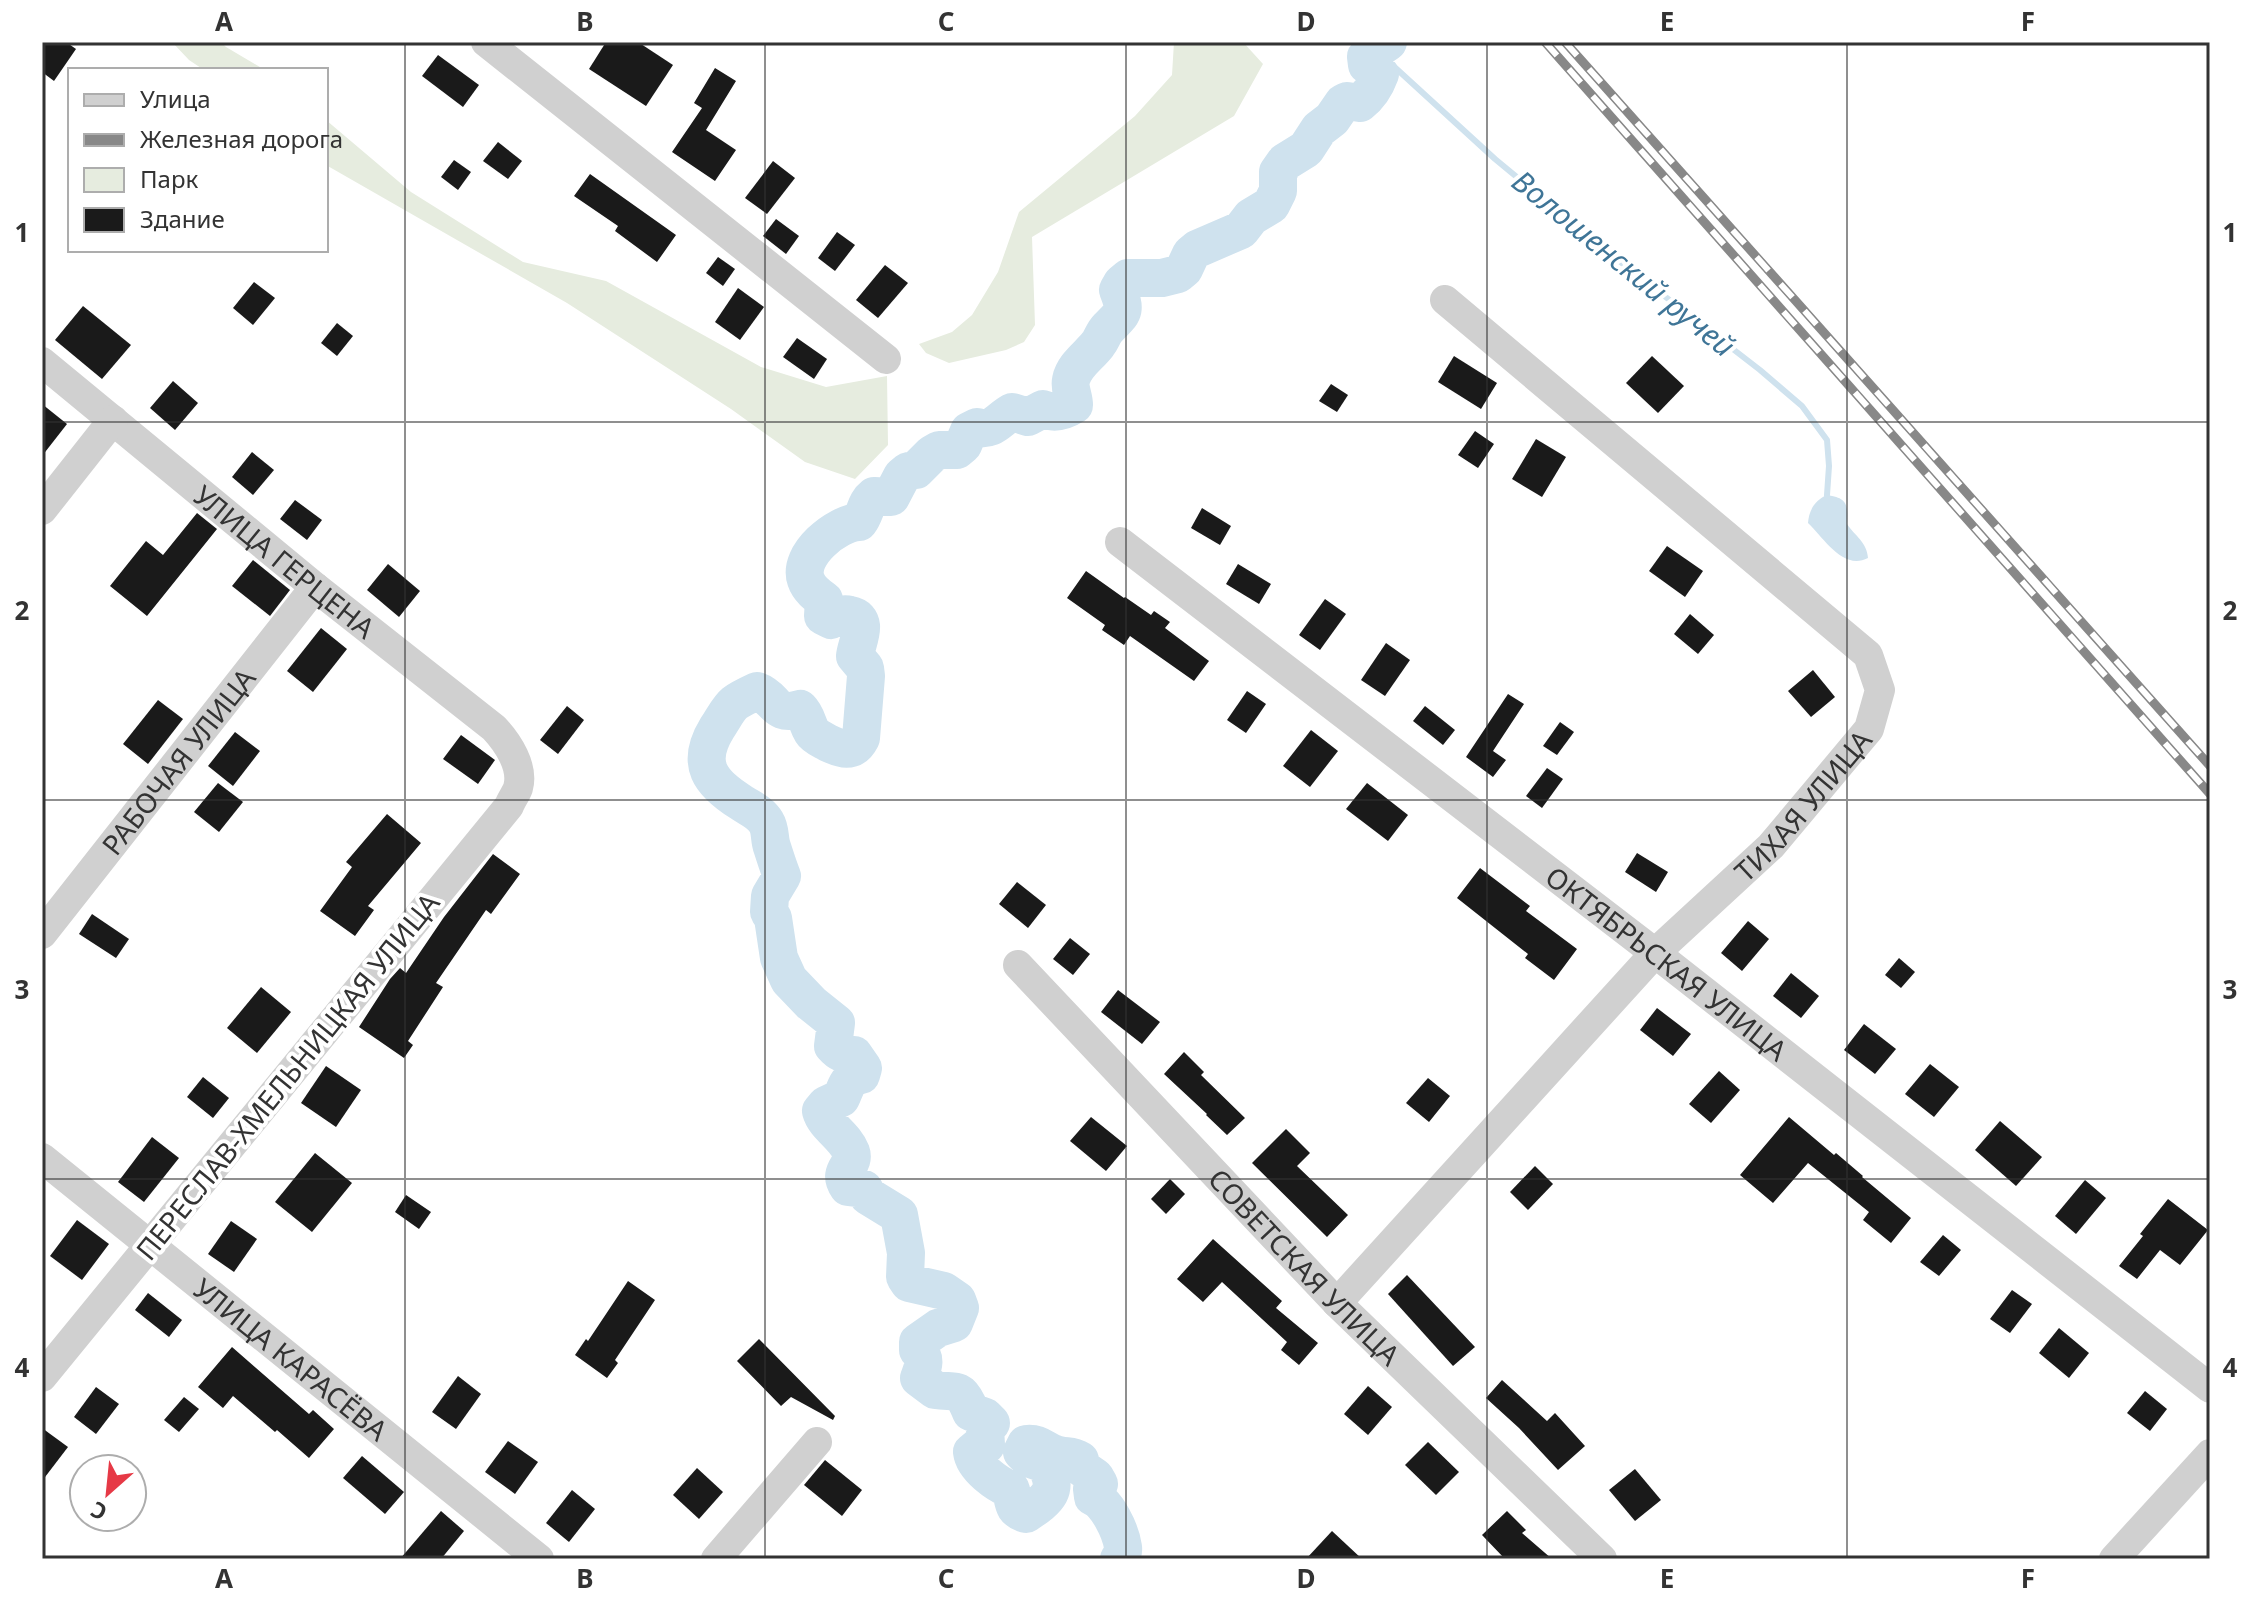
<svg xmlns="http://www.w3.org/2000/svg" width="2252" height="1601" font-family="'Noto Sans',sans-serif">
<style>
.green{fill:#e6ecdf}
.water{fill:#cfe2ee}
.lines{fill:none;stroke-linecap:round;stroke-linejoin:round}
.stream{stroke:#cfe2ee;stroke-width:6}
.river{stroke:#cfe2ee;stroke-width:38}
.building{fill:#1a1a1a}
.minor{stroke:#d0d0d0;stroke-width:30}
.rail-casing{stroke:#888;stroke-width:9}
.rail{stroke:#fff;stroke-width:6;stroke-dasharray:18;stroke-linecap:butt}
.grid{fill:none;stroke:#333;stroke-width:2;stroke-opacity:0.55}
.labels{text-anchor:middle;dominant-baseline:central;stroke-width:8;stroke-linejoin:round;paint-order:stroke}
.street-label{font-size:28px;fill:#333;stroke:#fff}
.water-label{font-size:30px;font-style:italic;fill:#3f7597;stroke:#fff}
.neatline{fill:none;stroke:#333;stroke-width:3}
.grid-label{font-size:26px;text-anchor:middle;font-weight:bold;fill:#333}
</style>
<rect width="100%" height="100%" fill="#fff"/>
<g class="green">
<path d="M172,42H221L226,47L265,70H204L189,60Z"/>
<path d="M1174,42H1243L1263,64L1234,116L1032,237L1035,325L1024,342L1006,350L949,363L926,353L919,344L952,332L972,315L998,272L1019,212L1135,116L1172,75Z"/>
<path d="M326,120L411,192L523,262L606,281L761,367L826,387L887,376L888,445L855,479L805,462L731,409L567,303L326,165Z"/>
</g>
<path class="water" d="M1827,495C1848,498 1848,505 1847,524C1855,536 1867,542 1868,558C1843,571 1824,538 1808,523C1809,510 1815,500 1827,495Z"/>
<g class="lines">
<path class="stream" d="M1377,51L1495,159L1610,254L1760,370L1802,406L1827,440L1829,466L1827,495"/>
<path class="river" d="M1119,1559C1122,1554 1124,1553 1123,1547C1121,1532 1107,1502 1093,1497L1092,1489L1099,1484L1095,1477L1082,1468L1080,1460C1072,1455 1068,1457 1059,1455C1046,1453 1041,1442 1026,1444L1022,1452L1028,1458L1045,1464C1060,1491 1048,1499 1026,1514C1012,1510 1014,1503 1011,1490C997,1484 974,1468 972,1452L978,1447L986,1445L985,1429L991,1423L985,1417L971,1412C960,1386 959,1393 935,1390L919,1378C923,1367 927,1359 918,1350V1342L938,1328L954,1323L960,1308L957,1300L944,1291L909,1283L905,1277L906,1253L899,1215L868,1196L864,1189L848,1187C836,1170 856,1166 851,1152C845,1136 825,1126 821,1111L826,1105L841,1098C847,1086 846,1079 861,1075L863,1068L854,1055C844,1055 839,1053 833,1046L836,1023L811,1003L789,980L779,958L773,918L769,912L770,896L782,876C778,866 775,856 772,847C769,839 771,830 766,822C761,813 751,809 742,803C710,783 695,764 717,728C733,703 729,704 757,691C777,698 773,717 800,709C807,716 807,724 812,732C815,737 823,740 828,743C841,749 853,754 861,738L866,676L865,668L855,656C856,643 871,619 850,615C842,613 837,616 831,620L823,616L824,600C817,595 809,589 806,580C797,555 837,523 859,522C866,513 865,503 874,496L891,497L902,476L908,471L916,470L932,454L939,450H957L963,445L969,431L977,427C993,432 999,419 1012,412L1028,417L1043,409C1054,414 1063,412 1074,405C1074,396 1069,389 1071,380C1074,365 1089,356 1098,344C1102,339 1103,333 1108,328C1123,312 1127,313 1118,290L1122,283L1128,278H1162L1178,274L1184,269L1191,254L1197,249L1241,230L1251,217L1271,205L1278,191V172L1285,162L1306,149L1319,129L1332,119L1343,103L1347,101L1360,103C1369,96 1376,85 1380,74L1367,65L1366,57L1388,42"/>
</g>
<g class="building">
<path d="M42,42H66L76,49L54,81L42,72Z"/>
<path d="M606,42H638L673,65L646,106L589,69Z"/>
<path d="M438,55L479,85L463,107L422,76Z"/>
<path d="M715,68L736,81L706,130L736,150L715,181L672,152L702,108L694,103Z"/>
<path d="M498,142L522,161L508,179L483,161Z"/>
<path d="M454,160L471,172L458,190L441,177Z"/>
<path d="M773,161L795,178L767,214L745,198Z"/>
<path d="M590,174L676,235L657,262L615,231L618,226L574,196Z"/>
<path d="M776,219L799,236L786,254L763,236Z"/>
<path d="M837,232L855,245L835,271L818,258Z"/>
<path d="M718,257L735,269L723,286L706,273Z"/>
<path d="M885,265L908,283L878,318L856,300Z"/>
<path d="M254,282L275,298L253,325L233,308Z"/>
<path d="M738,288L764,307L740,340L715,322Z"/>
<path d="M83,306L131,345L102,379L55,340Z"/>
<path d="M337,323L353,336L337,356L321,343Z"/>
<path d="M797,338L827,359L814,379L783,357Z"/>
<path d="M1454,356L1497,383L1481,409L1438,382Z"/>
<path d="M1652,356L1684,386L1658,413L1626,383Z"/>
<path d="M173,381L198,403L175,430L150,408Z"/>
<path d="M1331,384L1348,395L1337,412L1319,401Z"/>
<path d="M42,404L67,424L42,456Z"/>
<path d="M1475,431L1494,444L1478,468L1458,455Z"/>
<path d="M1536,439L1566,457L1542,497L1512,479Z"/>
<path d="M252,452L274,470L253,495L232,477Z"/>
<path d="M295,500L322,520L307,540L280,519Z"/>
<path d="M1202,508L1231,526L1220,545L1191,528Z"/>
<path d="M197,513L217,529L147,616L110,586L146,541L163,555Z"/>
<path d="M1667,546L1703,571L1685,597L1649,571Z"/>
<path d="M253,560L290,590L270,616L232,586Z"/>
<path d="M388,564L420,591L399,617L367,590Z"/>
<path d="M1238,564L1271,584L1259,604L1226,584Z"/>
<path d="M1086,571L1124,598L1125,597L1151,615L1154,611L1170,622L1165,628L1209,661L1194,681L1130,636L1124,645L1102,630L1105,625L1067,598Z"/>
<path d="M1325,599L1346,614L1320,650L1299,635Z"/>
<path d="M1690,614L1714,635L1698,654L1674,634Z"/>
<path d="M321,628L347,649L313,692L287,671Z"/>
<path d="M1386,643L1410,660L1385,696L1361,680Z"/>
<path d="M1813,670L1835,697L1811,717L1788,691Z"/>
<path d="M1247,691L1266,704L1246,733L1227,720Z"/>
<path d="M1508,694L1524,704L1493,751L1506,760L1493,777L1466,757Z"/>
<path d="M158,700L183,719L148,764L123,744Z"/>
<path d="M567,706L584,720L558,754L540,740Z"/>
<path d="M1425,706L1455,730L1443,745L1413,721Z"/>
<path d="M1560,722L1574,732L1557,755L1543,746Z"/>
<path d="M1311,730L1338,751L1310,787L1283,766Z"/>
<path d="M235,732L260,751L233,786L208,766Z"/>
<path d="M461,735L495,760L478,784L443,759Z"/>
<path d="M1547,768L1563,779L1542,808L1526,796Z"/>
<path d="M218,783L243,802L219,832L194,812Z"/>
<path d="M1367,783L1408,815L1388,841L1346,809Z"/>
<path d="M387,814L421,843L368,906L374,910L355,936L320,911L352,867L346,862Z"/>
<path d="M1637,853L1668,872L1656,892L1625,872Z"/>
<path d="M493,854L520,874L491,914L486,910L436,983L443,987L408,1041L413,1045L404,1058L359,1027L390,979L400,968L406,973L444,917Z"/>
<path d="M1480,868L1530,906L1526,911L1577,949L1554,980L1525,958L1528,954L1457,898Z"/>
<path d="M1017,882L1046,905L1028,928L999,904Z"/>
<path d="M92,914L129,939L116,958L79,934Z"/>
<path d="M1748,921L1769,939L1742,971L1721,953Z"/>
<path d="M1070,938L1090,954L1073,975L1053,959Z"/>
<path d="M1899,958L1915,972L1901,988L1885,975Z"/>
<path d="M1791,973L1819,996L1801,1018L1773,996Z"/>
<path d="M261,987L291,1012L257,1053L227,1028Z"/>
<path d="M1118,990L1160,1022L1142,1044L1101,1012Z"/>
<path d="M1657,1008L1691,1034L1673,1056L1640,1030Z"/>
<path d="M1864,1024L1896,1049L1875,1074L1844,1050Z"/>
<path d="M1184,1052L1204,1072L1201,1075L1245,1118L1227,1135L1206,1115L1207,1114L1164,1074Z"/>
<path d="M1930,1064L1959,1087L1934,1117L1905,1094Z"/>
<path d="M326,1066L361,1090L336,1127L301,1103Z"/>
<path d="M1719,1071L1740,1090L1711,1123L1689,1104Z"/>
<path d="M203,1077L229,1098L213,1118L187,1097Z"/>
<path d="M1428,1078L1450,1096L1429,1122L1406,1103Z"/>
<path d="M1091,1117L1127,1146L1106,1171L1070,1141Z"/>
<path d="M1789,1117L1834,1155L1836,1153L1863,1176L1862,1177L1911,1218L1891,1243L1863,1220L1869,1212L1808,1163L1773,1203L1740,1175Z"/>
<path d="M2000,1121L2042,1157L2016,1186L1975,1150Z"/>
<path d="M1286,1129L1310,1153L1297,1166L1348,1215L1327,1237L1252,1163Z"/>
<path d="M152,1137L179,1158L144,1202L118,1182Z"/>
<path d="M315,1153L352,1183L312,1232L275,1202Z"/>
<path d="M1535,1166L1553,1184L1528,1210L1510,1192Z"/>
<path d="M1170,1179L1185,1194L1166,1214L1151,1199Z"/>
<path d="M2085,1180L2106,1198L2076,1234L2055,1216Z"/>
<path d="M406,1195L431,1212L419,1229L395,1212Z"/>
<path d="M2168,1199L2208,1230L2180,1265L2160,1250L2137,1279L2119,1266L2143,1236L2140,1234Z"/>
<path d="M77,1220L109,1244L82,1280L50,1256Z"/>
<path d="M231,1221L257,1239L234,1272L208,1254Z"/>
<path d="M1943,1235L1961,1250L1939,1276L1920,1262Z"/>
<path d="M1213,1239L1282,1301L1276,1308L1318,1343L1299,1365L1281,1350L1287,1342L1222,1282L1203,1302L1177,1279Z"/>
<path d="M1407,1275L1475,1347L1453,1366L1388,1294Z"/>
<path d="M628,1281L655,1300L615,1360L618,1363L607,1378L575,1355L586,1339L588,1341Z"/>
<path d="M2012,1290L2032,1304L2010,1333L1990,1319Z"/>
<path d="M148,1293L182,1320L169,1337L135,1310Z"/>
<path d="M2059,1328L2089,1353L2069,1378L2039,1353Z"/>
<path d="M759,1339L835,1416L833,1420L791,1397L781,1406L737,1361Z"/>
<path d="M232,1347L309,1414L313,1410L334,1429L309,1458L277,1430L275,1432L233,1396L223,1408L198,1387Z"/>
<path d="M458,1376L481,1394L456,1429L432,1412Z"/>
<path d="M1502,1380L1547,1421L1555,1413L1585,1446L1558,1470L1519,1428L1486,1398Z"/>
<path d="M1368,1386L1392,1407L1368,1435L1344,1414Z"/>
<path d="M96,1387L119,1404L96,1434L74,1417Z"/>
<path d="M2145,1391L2167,1409L2150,1431L2127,1413Z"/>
<path d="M184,1397L199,1409L179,1432L164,1420Z"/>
<path d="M42,1428L68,1447L42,1481Z"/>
<path d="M508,1441L538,1462L515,1494L485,1472Z"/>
<path d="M1428,1442L1459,1472L1436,1495L1405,1465Z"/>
<path d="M362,1456L404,1492L385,1514L343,1478Z"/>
<path d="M825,1460L862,1490L842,1516L804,1485Z"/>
<path d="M697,1468L723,1492L699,1519L673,1495Z"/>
<path d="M1635,1469L1661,1500L1635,1521L1609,1490Z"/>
<path d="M572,1490L595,1509L569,1542L546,1523Z"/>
<path d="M441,1511L464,1531L441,1559H400Z"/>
<path d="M1507,1511L1526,1530L1522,1533L1552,1559H1505L1482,1535Z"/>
<path d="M1332,1531L1362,1559H1306Z"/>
</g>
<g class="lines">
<g class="minor">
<path d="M486,42L886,359"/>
<path id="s1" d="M42,362L315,587L494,728C508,743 524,767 518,788C516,794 511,800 509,806L42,1377"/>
<path d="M42,510L113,420"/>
<path id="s2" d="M1120,542L1655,953L2210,1388"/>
<path id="s3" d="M42,934L315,587"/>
<path id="s4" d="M1018,965L1337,1303L1602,1559"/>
<path id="s5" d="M42,1158L539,1559"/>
<path id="s6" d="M1337,1303L1655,953L1771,846L1869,729L1880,690L1868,655L1445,300"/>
<path d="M716,1559L817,1442"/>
<path d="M2114,1559L2210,1454"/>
</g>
<defs>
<g id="rail">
<path d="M1545,42L2210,794"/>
<path d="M1565,42L2210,766"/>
</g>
</defs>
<use href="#rail" class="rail-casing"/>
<use href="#rail" class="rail"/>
</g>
<path class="grid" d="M405,42V1559M765,42V1559M1126,42V1559M1487,42V1559M1847,42V1559M42,422H2210M42,800H2210M42,1179H2210"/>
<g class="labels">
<g class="street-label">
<text stroke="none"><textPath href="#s1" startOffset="314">УЛИЦА ГЕРЦЕНА</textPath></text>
<text stroke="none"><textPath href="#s3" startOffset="220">РАБОЧАЯ УЛИЦА</textPath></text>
<text stroke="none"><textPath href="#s6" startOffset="682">ТИХАЯ УЛИЦА</textPath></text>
<text stroke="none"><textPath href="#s2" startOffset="690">ОКТЯБРЬСКАЯ УЛИЦА</textPath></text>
<text transform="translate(287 1076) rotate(-51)">ПЕРЕСЛАВ-ХМЕЛЬНИЦКАЯ УЛИЦА</text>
<text stroke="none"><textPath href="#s4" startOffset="416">СОВЕТСКАЯ УЛИЦА</textPath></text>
<text stroke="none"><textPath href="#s5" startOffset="320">УЛИЦА КАРАСЁВА</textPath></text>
</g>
<g class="water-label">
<text transform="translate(1624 263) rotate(39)">Волошенский ручей</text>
</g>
</g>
<rect width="2252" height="1601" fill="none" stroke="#ffffff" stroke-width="88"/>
<rect x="68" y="68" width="260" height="184" fill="#ffffff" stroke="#adadad" stroke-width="2"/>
<rect x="84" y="94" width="40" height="12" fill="#d0d0d0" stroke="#adadad" stroke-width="2"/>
<text x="140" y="108" font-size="24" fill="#333333">Улица</text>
<rect x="84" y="134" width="40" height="12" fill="#888888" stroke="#adadad" stroke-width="2"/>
<text x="140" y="148" font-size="24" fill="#333333">Железная дорога</text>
<rect x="84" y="168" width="40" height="24" fill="#e6ecdf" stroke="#adadad" stroke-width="2"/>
<text x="140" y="188" font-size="24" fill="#333333">Парк</text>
<rect x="84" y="208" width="40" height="24" fill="#1a1a1a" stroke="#adadad" stroke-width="2"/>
<text x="140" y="228" font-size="24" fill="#333333">Здание</text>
<g transform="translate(108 1493) rotate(207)"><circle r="38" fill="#ffffff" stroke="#adadad" stroke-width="2"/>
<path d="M0-6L14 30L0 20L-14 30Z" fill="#e63946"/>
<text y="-12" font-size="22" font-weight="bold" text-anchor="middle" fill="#333333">С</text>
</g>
<rect x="44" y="44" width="2164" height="1513" class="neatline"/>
<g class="grid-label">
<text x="224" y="31">A</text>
<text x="585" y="31">B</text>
<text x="946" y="31">C</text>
<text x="1306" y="31">D</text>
<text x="1667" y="31">E</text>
<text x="2028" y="31">F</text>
<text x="22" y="242">1</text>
<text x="2230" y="242">1</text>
<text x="22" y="620">2</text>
<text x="2230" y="620">2</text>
<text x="22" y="999">3</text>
<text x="2230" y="999">3</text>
<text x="22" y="1377">4</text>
<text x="2230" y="1377">4</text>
<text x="224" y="1588">A</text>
<text x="585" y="1588">B</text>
<text x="946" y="1588">C</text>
<text x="1306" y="1588">D</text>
<text x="1667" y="1588">E</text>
<text x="2028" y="1588">F</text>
</g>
</svg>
